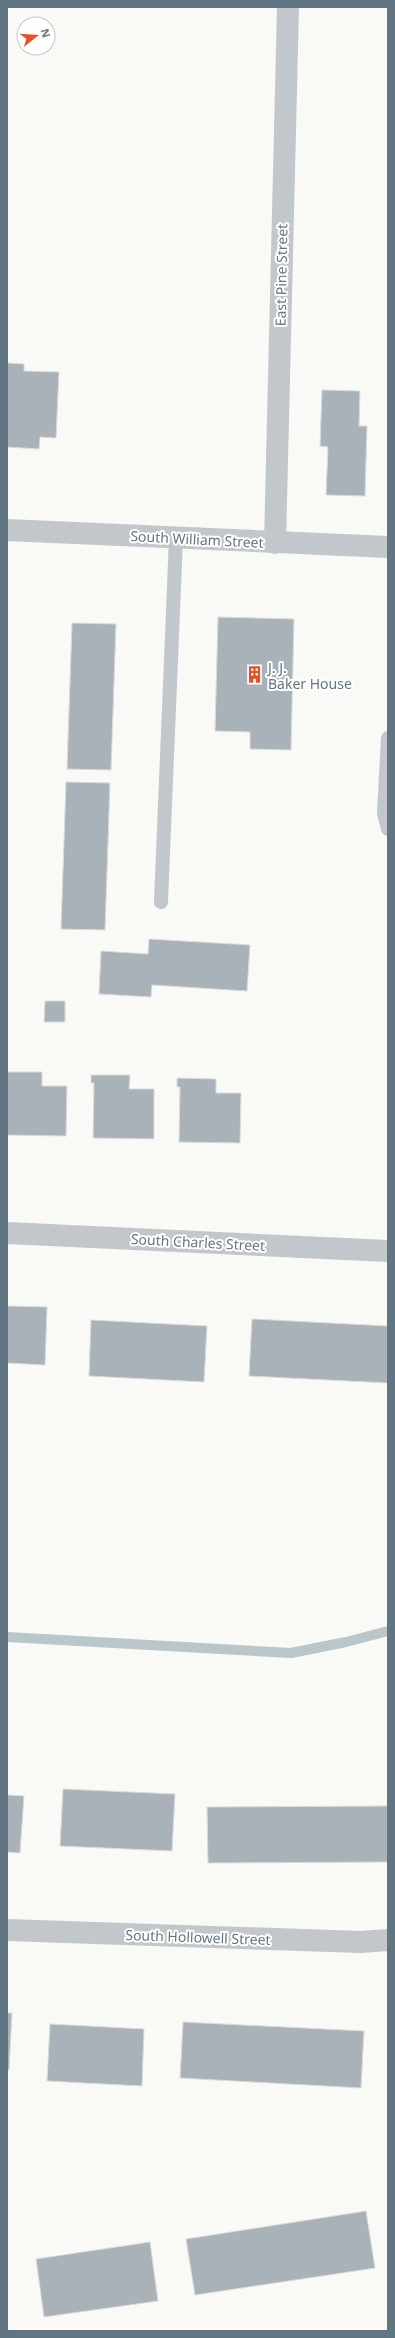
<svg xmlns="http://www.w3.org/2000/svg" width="395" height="2338" font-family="'Noto Sans',sans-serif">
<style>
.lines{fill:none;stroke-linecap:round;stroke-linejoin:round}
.stream{stroke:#b9c6ca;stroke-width:10}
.building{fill:#a8b2b8;stroke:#dbdbd9}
.service{stroke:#c2c7cb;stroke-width:14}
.minor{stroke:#c2c7cb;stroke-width:22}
.tertiary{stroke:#c2c7cb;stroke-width:22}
.labels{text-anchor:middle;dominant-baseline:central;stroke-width:4;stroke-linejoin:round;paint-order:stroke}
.street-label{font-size:14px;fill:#627583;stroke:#fff}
.poi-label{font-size:14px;fill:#627583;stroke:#fff;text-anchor:start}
</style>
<rect width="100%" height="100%" fill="#f9f9f6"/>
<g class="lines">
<path class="stream" d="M7,1637L291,1653L346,1642L388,1631"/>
</g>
<g class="building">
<path d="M7,363L24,364V371L59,372L56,438L40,437L39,449L7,447Z"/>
<path d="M322,390L360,391L359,426H367L365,496L326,495L328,447L320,446Z"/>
<path d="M218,617L294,619L291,750L250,749V732L215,731Z"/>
<path d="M72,623L116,624L111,770L67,769Z"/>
<path d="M66,782L110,783L105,930L61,929Z"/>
<path d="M149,939L250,945L247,991L152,985L151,997L99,994L101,951L148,954Z"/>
<path d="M45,1001H65V1022H44Z"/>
<path d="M7,1072H42V1086H67L66,1136L7,1135Z"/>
<path d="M91,1075H130L129,1089H154V1139L93,1138L94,1083H91Z"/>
<path d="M177,1078L216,1079V1093H241L240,1143L179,1142L180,1087H177Z"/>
<path d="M7,1306L47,1307L45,1365L7,1363Z"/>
<path d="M252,1319L388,1326V1383L249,1376Z"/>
<path d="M91,1320L207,1326L204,1382L89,1376Z"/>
<path d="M63,1789L175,1794L172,1851L60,1846Z"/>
<path d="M7,1795L24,1796L20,1853L7,1852Z"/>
<path d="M388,1806V1862L208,1863L207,1807Z"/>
<path d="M7,2013H12L9,2070H7Z"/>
<path d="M183,2022L364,2031L361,2088L180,2078Z"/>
<path d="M50,2024L144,2029L142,2086L47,2081Z"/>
<path d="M366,2211L375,2268L195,2295L186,2239Z"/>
<path d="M150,2242L158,2301L44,2317L36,2259Z"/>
</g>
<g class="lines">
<g class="service">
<path d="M388,738L384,813L388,829"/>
<path d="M161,902L176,538"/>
</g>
<g class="minor">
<path d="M275,543L288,7"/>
<path d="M7,1233L388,1251"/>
<path d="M7,1930L361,1942L388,1940"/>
</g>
<path class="tertiary" d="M7,530L388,547"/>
</g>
<defs>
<symbol id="building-bare" viewBox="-9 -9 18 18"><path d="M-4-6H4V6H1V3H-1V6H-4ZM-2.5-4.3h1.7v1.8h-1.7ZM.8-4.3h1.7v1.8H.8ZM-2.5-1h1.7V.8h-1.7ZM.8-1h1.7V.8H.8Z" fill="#ec4d23" stroke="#fff" stroke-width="2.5" paint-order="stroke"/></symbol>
</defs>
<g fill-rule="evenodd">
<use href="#building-bare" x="242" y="662" width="25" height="25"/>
</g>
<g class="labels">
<g class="street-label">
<text transform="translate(281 275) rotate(-89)">East Pine Street</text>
<text transform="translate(197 539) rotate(3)">South William Street</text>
<text transform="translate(198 1242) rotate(3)">South Charles Street</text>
<text transform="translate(198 1937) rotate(2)">South Hollowell Street</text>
</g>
<g class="poi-label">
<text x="268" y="667">J. J.<tspan x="268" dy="16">Baker House</tspan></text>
</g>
</g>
<rect width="395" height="2338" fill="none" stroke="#627583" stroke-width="16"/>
<g transform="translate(36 36) rotate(73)"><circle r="19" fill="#ffffff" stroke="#c0c8cd"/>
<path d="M0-3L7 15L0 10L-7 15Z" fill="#ec4d23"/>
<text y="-6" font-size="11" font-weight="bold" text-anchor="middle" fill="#627583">N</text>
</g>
</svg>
